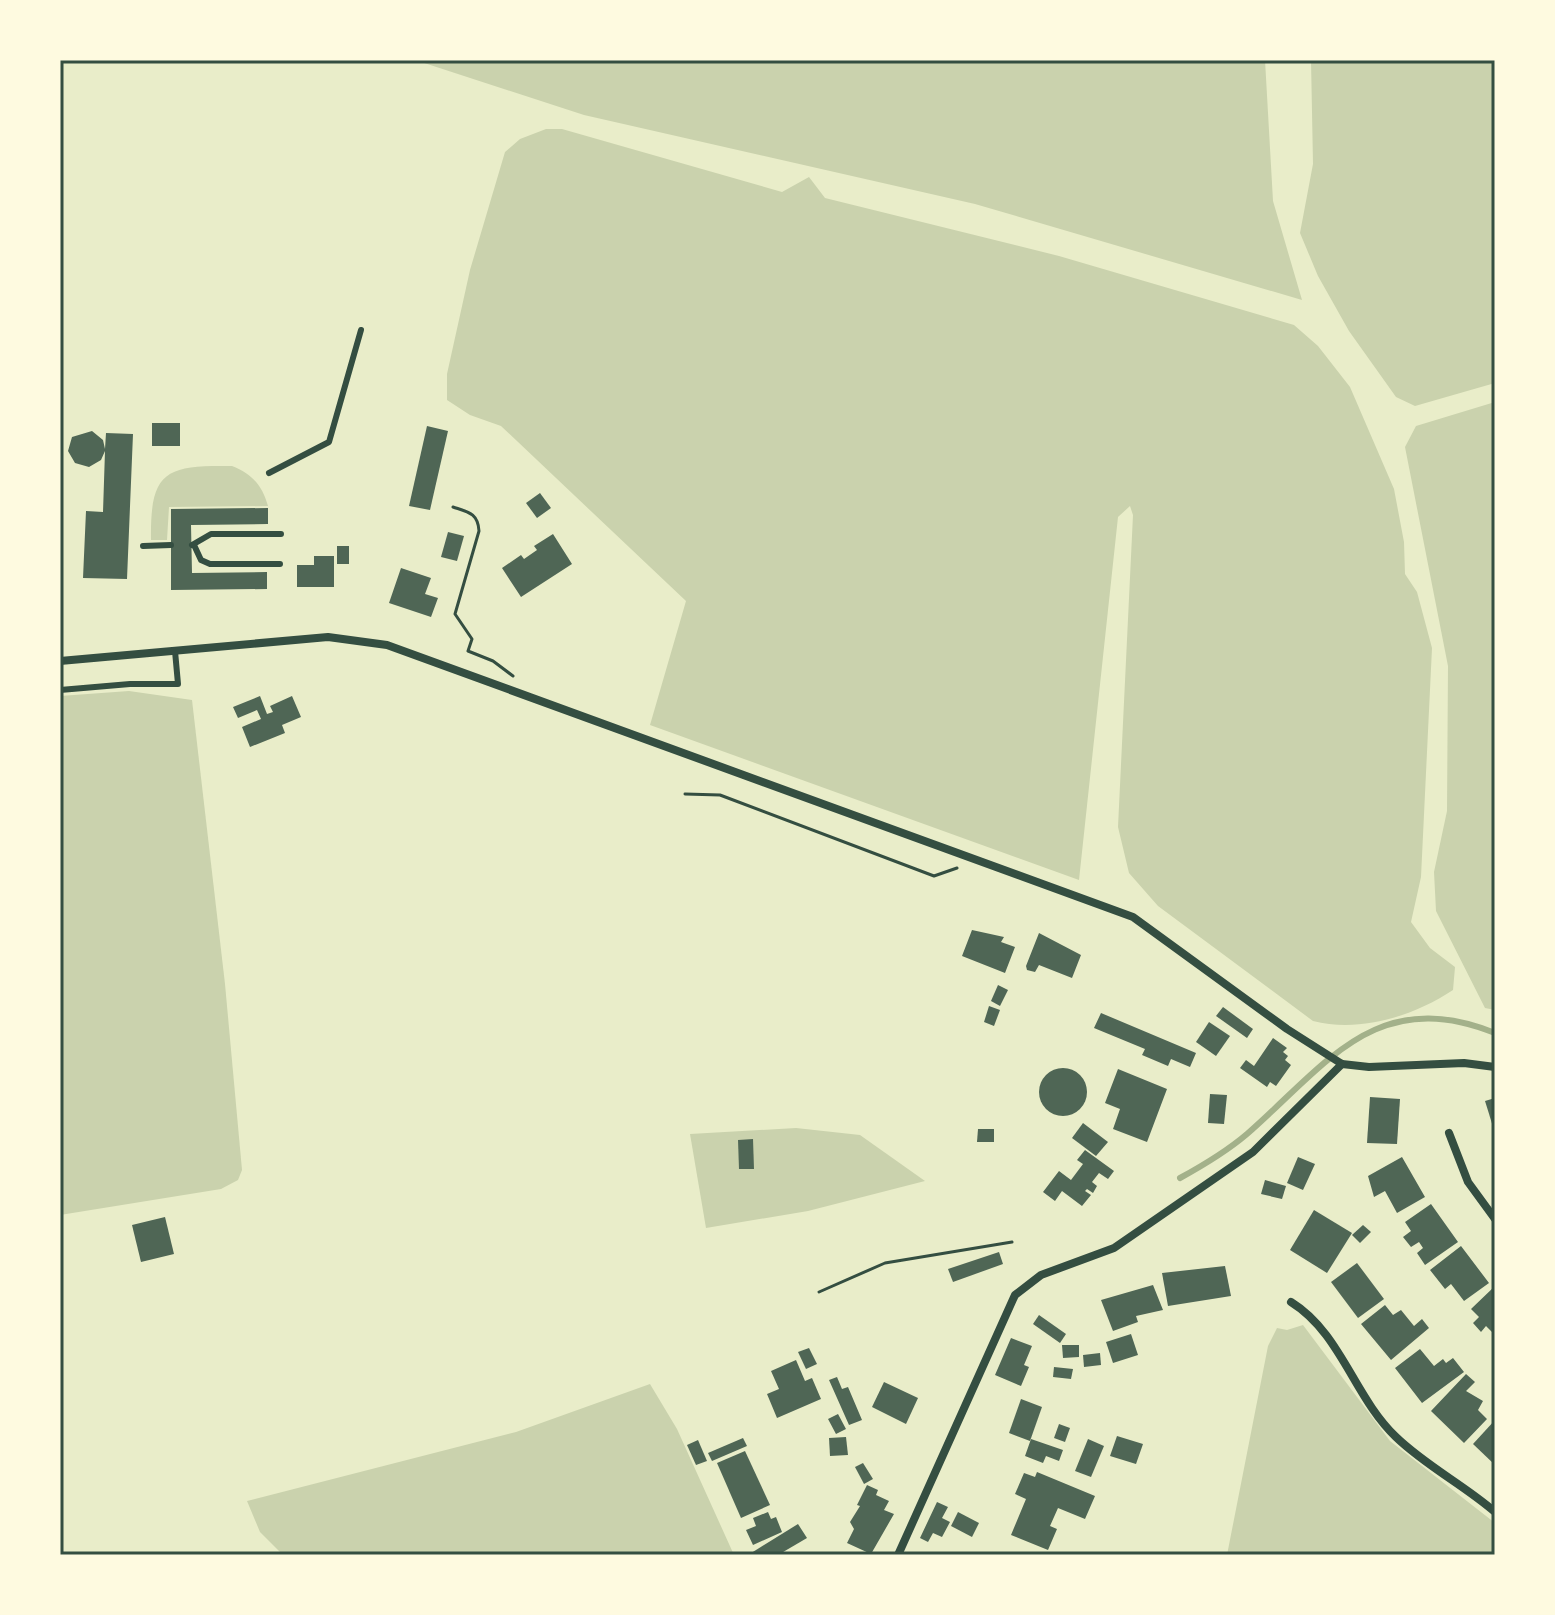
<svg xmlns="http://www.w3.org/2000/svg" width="1555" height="1615" font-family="'DejaVu Sans',sans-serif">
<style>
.green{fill:#cad2ad}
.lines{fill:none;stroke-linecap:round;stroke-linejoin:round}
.stream{stroke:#a3b18a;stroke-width:6}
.building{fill:#4f6655}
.path{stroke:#344e41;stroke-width:3}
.service{stroke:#344e41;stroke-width:6}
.minor{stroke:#344e41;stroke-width:8}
.neatline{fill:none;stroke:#344e41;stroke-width:3}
</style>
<rect width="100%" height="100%" fill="#e9edc9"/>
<g class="green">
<path d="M415,60H1265L1273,201L1302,300L975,204L584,115Z"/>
<path d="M1311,60H1495V383L1415,406L1396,397L1349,331L1318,276L1300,233L1313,164Z"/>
<path d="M546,129H562L782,192L809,177L825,198L1059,256L1294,325L1318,346L1350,387L1394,489L1404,542L1405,574L1417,592L1432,648L1421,877L1411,922L1430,948L1455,967L1453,990C1414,1016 1360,1033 1313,1021L1158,906L1129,873L1118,827L1133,515L1130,506L1118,517L1079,880L650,725L686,601L501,426L470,415L447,400V374L470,270L505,152L520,139Z"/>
<path d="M1495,402V1010L1485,1008L1436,911L1434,872L1447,811L1448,666L1405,447L1416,426Z"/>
<path d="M232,466C252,474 262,485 268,506L169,507L167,540H151C150,471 165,465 232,466Z"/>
<path d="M129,691L192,700L225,984L242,1170L238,1180L221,1189L60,1215V696Z"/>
<path d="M796,1128L860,1135L925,1181L808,1211L706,1228L690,1134Z"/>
<path d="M1303,1325L1390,1441L1495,1523V1555H1227L1268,1346L1277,1328L1287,1330Z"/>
<path d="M650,1384L677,1429L734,1555H283L260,1532L247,1501L516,1432Z"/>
</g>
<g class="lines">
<path class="stream" d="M1180,1178C1202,1166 1227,1151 1247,1134C1326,1065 1376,985 1495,1033"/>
</g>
<g class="building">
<rect x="152" y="423" width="28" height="23"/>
<path d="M427,426L448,431L430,510L409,506Z"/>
<path d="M92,431L103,440L105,449L106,433L133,434L127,579L83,578L86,511L103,512L105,451L101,460L89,467L75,463L68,451L72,437Z"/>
<path d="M540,493L551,508L537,518L526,503Z"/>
<path d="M268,508V524L191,525L192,573L267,572V589L171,590V509Z"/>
<path d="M448,532L464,536L457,561L441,557Z"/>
<path d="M553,534L572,564L521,597L502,568L521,555L524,559L537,550L534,546Z"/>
<rect x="337" y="546" width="12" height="18"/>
<path d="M314,556H334V587H297V565H314Z"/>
<path d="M401,568L431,578L425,594L438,598L431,617L389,603Z"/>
<path d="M260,696L267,714L273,712L270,706L292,696L301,717L282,725L285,733L250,747L242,727L261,719L257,710L238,718L233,707Z"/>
<path d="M972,930L1004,937L1001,942L1015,947L1005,973L962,956Z"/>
<path d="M1039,933L1081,955L1072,978L1039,965L1035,972L1027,970L1026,966Z"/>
<path d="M998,985L1008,990L1000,1006L991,1001Z"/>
<path d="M989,1006L1000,1010L994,1026L984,1022Z"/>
<path d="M1223,1007L1253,1029L1247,1038L1216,1016Z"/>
<path d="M1101,1013L1196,1053L1190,1067L1171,1059L1168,1066L1142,1055L1145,1049L1094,1028Z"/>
<path d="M1209,1022L1230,1036L1216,1056L1196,1042Z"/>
<path d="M1273,1038L1287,1048L1283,1052L1288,1056L1285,1060L1291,1065L1276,1086L1270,1082L1267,1087L1240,1068L1246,1060L1254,1066Z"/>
<circle cx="1063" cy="1092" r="24"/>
<path d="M1118,1069L1167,1089L1147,1142L1113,1129L1120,1109L1105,1103Z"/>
<path d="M1210,1094L1227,1095L1224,1124L1208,1123Z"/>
<path d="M1370,1097L1400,1099L1397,1144L1367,1143Z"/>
<path d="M1495,1098V1130H1494L1485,1101Z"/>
<path d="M1083,1123L1108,1142L1096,1156L1072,1138Z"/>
<path d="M978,1129H994V1142H977Z"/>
<path d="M753,1139L754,1169H739L738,1140Z"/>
<path d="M1085,1150L1114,1171L1108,1179L1099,1173L1092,1182L1097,1186L1093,1193L1087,1189L1085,1191L1091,1195L1082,1206L1062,1191L1055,1201L1043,1192L1059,1171L1071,1180L1083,1164L1077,1160Z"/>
<path d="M1298,1157L1315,1164L1303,1190L1287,1183Z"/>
<path d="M1402,1157L1425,1197L1397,1213L1385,1191L1374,1197L1368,1176Z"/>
<path d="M1265,1180L1286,1186L1282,1199L1261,1194Z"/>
<path d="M1431,1204L1458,1242L1425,1265L1417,1253L1423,1248L1419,1242L1411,1247L1403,1237L1411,1231L1405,1222Z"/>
<path d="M1314,1210L1352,1233L1327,1273L1290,1250Z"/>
<path d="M165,1217L174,1254L141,1262L132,1225Z"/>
<path d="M1363,1225L1371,1232L1360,1243L1352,1235Z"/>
<path d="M1461,1246L1489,1283L1464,1301L1451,1284L1445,1289L1430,1270Z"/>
<path d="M999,1252L1003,1264L953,1282L948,1269Z"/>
<path d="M1357,1263L1384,1299L1358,1318L1331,1282Z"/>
<path d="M1225,1266L1231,1296L1168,1306L1162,1273Z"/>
<path d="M1153,1285L1163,1310L1136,1316L1138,1322L1113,1331L1101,1300Z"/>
<path d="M1495,1286V1335L1486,1326L1481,1332L1473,1323L1479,1317L1471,1309Z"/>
<path d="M1385,1305L1393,1315L1401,1310L1414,1326L1422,1319L1429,1328L1391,1360L1361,1324Z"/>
<path d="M1039,1315L1066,1334L1060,1343L1033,1324Z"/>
<path d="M1131,1334L1138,1355L1113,1363L1106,1342Z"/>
<path d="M1011,1338L1032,1346L1024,1365L1029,1367L1021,1386L995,1375Z"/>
<path d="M1062,1345H1079V1357L1063,1358Z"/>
<path d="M809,1348L817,1364L806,1369L798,1352Z"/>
<path d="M1420,1349L1434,1366L1443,1359L1446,1363L1453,1358L1464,1372L1422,1403L1395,1368Z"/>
<path d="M1100,1353L1101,1365L1084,1367L1083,1355Z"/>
<path d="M796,1360L805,1381L812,1378L821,1399L777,1418L767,1394L779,1389L771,1371Z"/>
<path d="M1054,1367L1073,1369L1071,1379L1053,1377Z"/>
<path d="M1466,1374L1475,1382L1466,1391L1483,1401L1478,1410L1487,1419L1464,1443L1431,1411Z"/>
<path d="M837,1377L842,1389L848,1387L862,1420L849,1425L829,1380Z"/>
<path d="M884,1382L918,1398L906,1424L872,1407Z"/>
<path d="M1021,1399L1042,1407L1030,1441L1009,1433Z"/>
<path d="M838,1414L846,1429L836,1434L828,1419Z"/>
<path d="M1495,1420V1465L1473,1444Z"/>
<path d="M1059,1424L1070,1428L1065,1442L1054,1438Z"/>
<path d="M1117,1436L1143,1444L1136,1464L1110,1456Z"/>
<path d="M846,1437L848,1455L830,1456L829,1438Z"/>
<path d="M743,1438L747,1446L712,1461L708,1453Z"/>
<path d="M1031,1439L1063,1450L1059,1461L1046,1456L1043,1463L1025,1456Z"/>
<path d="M1088,1439L1104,1446L1091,1477L1075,1471Z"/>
<path d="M698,1440L707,1461L696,1465L687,1445Z"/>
<path d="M745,1451L770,1505L741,1518L717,1463Z"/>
<path d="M863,1463L873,1479L864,1484L855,1467Z"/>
<path d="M1037,1472L1095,1496L1085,1519L1058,1508L1050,1526L1057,1529L1048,1550L1011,1535L1026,1499L1015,1494L1024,1473L1035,1477Z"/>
<path d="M867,1485L878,1490L876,1495L889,1501L884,1510L894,1514L871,1554L847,1543L854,1529L850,1522L860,1506L857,1505Z"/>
<path d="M937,1502L948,1507L942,1518L950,1522L942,1537L933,1533L928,1542L920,1538Z"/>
<path d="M768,1512L771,1519L776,1517L782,1532L753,1545L746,1530L756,1526L753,1518Z"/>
<path d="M958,1512L979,1523L972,1537L951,1526Z"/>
<path d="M798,1524L807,1538L778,1555H748Z"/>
</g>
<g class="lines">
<g class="path">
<path d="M453,507C468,512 478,513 479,531L455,614L472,639L468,651L493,661L513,676"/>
<path d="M685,794L720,795L934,876L957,868"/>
<path d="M819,1292L885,1263L1012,1242"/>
</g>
<g class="service">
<path d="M269,473L329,442L361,330"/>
<path d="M192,545L211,534H281"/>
<path d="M194,545L201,560L210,564H280"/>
<path d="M143,546L171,545"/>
<path d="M60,690L130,684H178L175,651"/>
</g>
<g class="minor">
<path d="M60,661L328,637L387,645L1133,917L1287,1029L1342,1064L1369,1067L1464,1063L1495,1067"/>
<path d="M1449,1133L1468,1182L1495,1219"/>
<path d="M1291,1302C1341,1333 1354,1397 1396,1437C1426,1466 1464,1485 1495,1512"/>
<path d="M898,1555L1015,1295L1041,1275L1114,1248L1253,1152L1342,1064"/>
</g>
</g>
<rect width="1555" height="1615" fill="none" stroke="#fefae0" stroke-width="124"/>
<rect x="62" y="62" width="1431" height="1491" class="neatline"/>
</svg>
